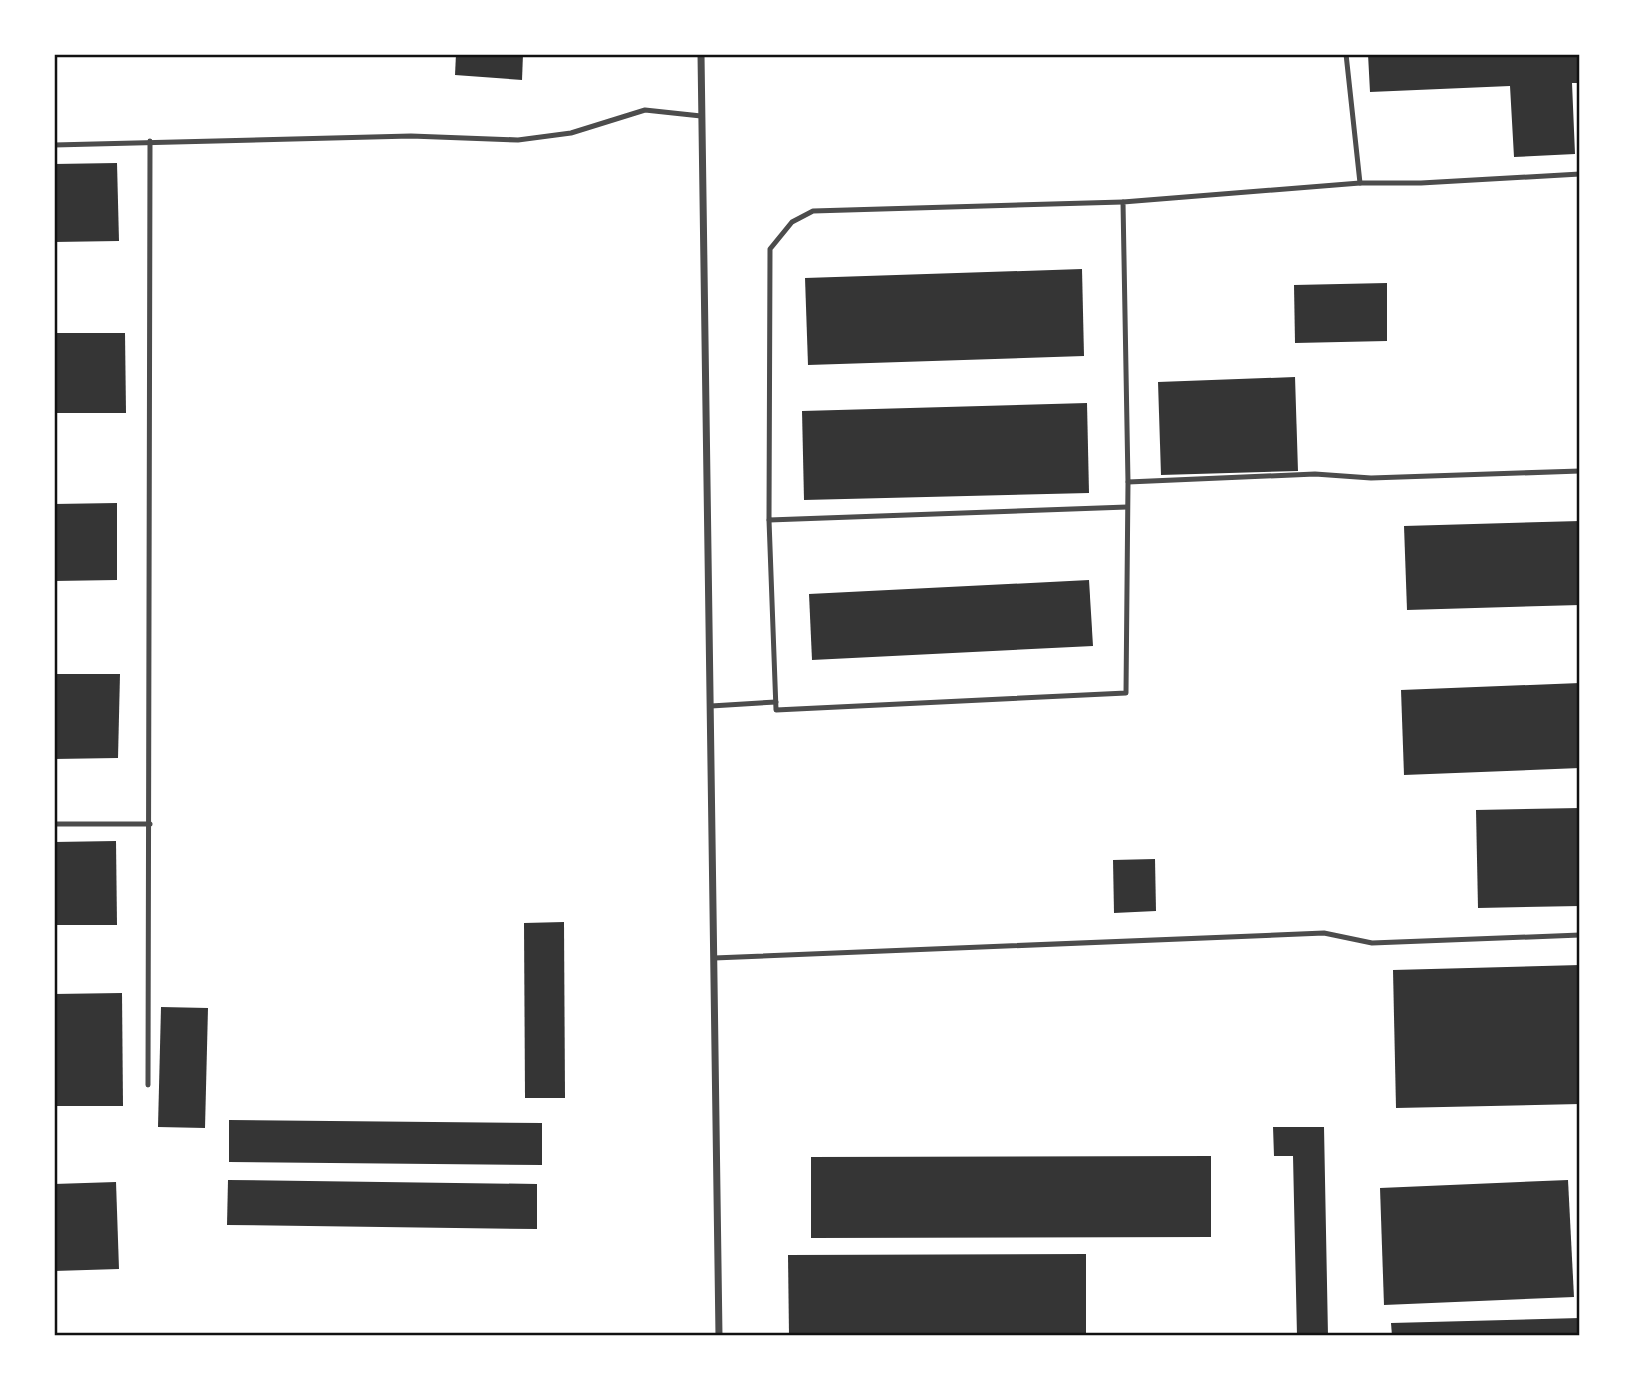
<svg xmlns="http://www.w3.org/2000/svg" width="1634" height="1390" font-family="Georgia,serif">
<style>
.building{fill:#353535}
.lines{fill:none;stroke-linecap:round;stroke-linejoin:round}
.service{stroke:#4c4c4c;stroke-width:5}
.minor{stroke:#4c4c4c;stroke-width:7}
.neatline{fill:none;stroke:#111;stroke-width:2.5}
</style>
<rect width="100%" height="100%" fill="#fff"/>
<g class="building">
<path d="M456,54H523L522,80L455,75Z"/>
<path d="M1368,54H1580V83H1572L1575,154L1514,157L1510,86L1370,92Z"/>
<path d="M117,163L119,241L54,242V164Z"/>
<path d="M1082,269L1084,356L808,365L805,278Z"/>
<path d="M1387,283V341L1295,343L1294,285Z"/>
<path d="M54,333H125L126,413H54Z"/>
<path d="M1295,377L1298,471L1161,475L1158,382Z"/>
<path d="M1087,403L1089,493L804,500L802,411Z"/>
<path d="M117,503V580L54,581V504Z"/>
<path d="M1580,521V605L1407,610L1404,526Z"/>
<path d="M1089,580L1093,646L812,660L809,594Z"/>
<path d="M54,674H120L118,758L54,759Z"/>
<path d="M1580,683V768L1404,775L1401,690Z"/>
<path d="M1580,808V906L1478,908L1476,810Z"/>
<path d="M116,841L117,925H54V842Z"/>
<path d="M1155,859L1156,911L1114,913L1113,860Z"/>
<path d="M564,922L565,1098H525L524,923Z"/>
<path d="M1580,965V1104L1396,1108L1393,970Z"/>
<path d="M122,993L123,1106H54V994Z"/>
<path d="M161,1007L208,1008L205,1128L158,1127Z"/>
<path d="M229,1120L542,1123V1165L229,1162Z"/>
<path d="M1273,1127H1324L1328,1336H1297L1293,1156H1274Z"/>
<path d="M1211,1156V1237L811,1238V1157Z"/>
<path d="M228,1180L537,1184V1229L227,1225Z"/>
<path d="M1568,1180L1574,1297L1384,1305L1380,1188Z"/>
<path d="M116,1182L119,1269L54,1271V1184Z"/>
<path d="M1086,1254V1336H789L788,1255Z"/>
<path d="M1580,1318V1336H1392L1391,1323Z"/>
</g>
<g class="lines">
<g class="service">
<path d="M1346,54L1360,183"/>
<path d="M54,145L411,136L518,140L571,133L645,110L701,116"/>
<path d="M1580,174L1421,183H1360L1123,202L1128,482L1315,474L1371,478L1580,471"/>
<path d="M1123,202L813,211L792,222L770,249L769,520L1127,507"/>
<path d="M769,520L776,710L1126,693L1128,482"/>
<path d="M711,706L776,702"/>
<path d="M54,824H150"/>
<path d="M714,958L1324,933L1372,943L1580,935"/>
<path d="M148,1085L150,141"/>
</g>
<path class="minor" d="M701,54L719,1336"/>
</g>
<rect width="1634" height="1390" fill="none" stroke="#ffffff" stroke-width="112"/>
<rect x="56" y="56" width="1522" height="1278" class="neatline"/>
</svg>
